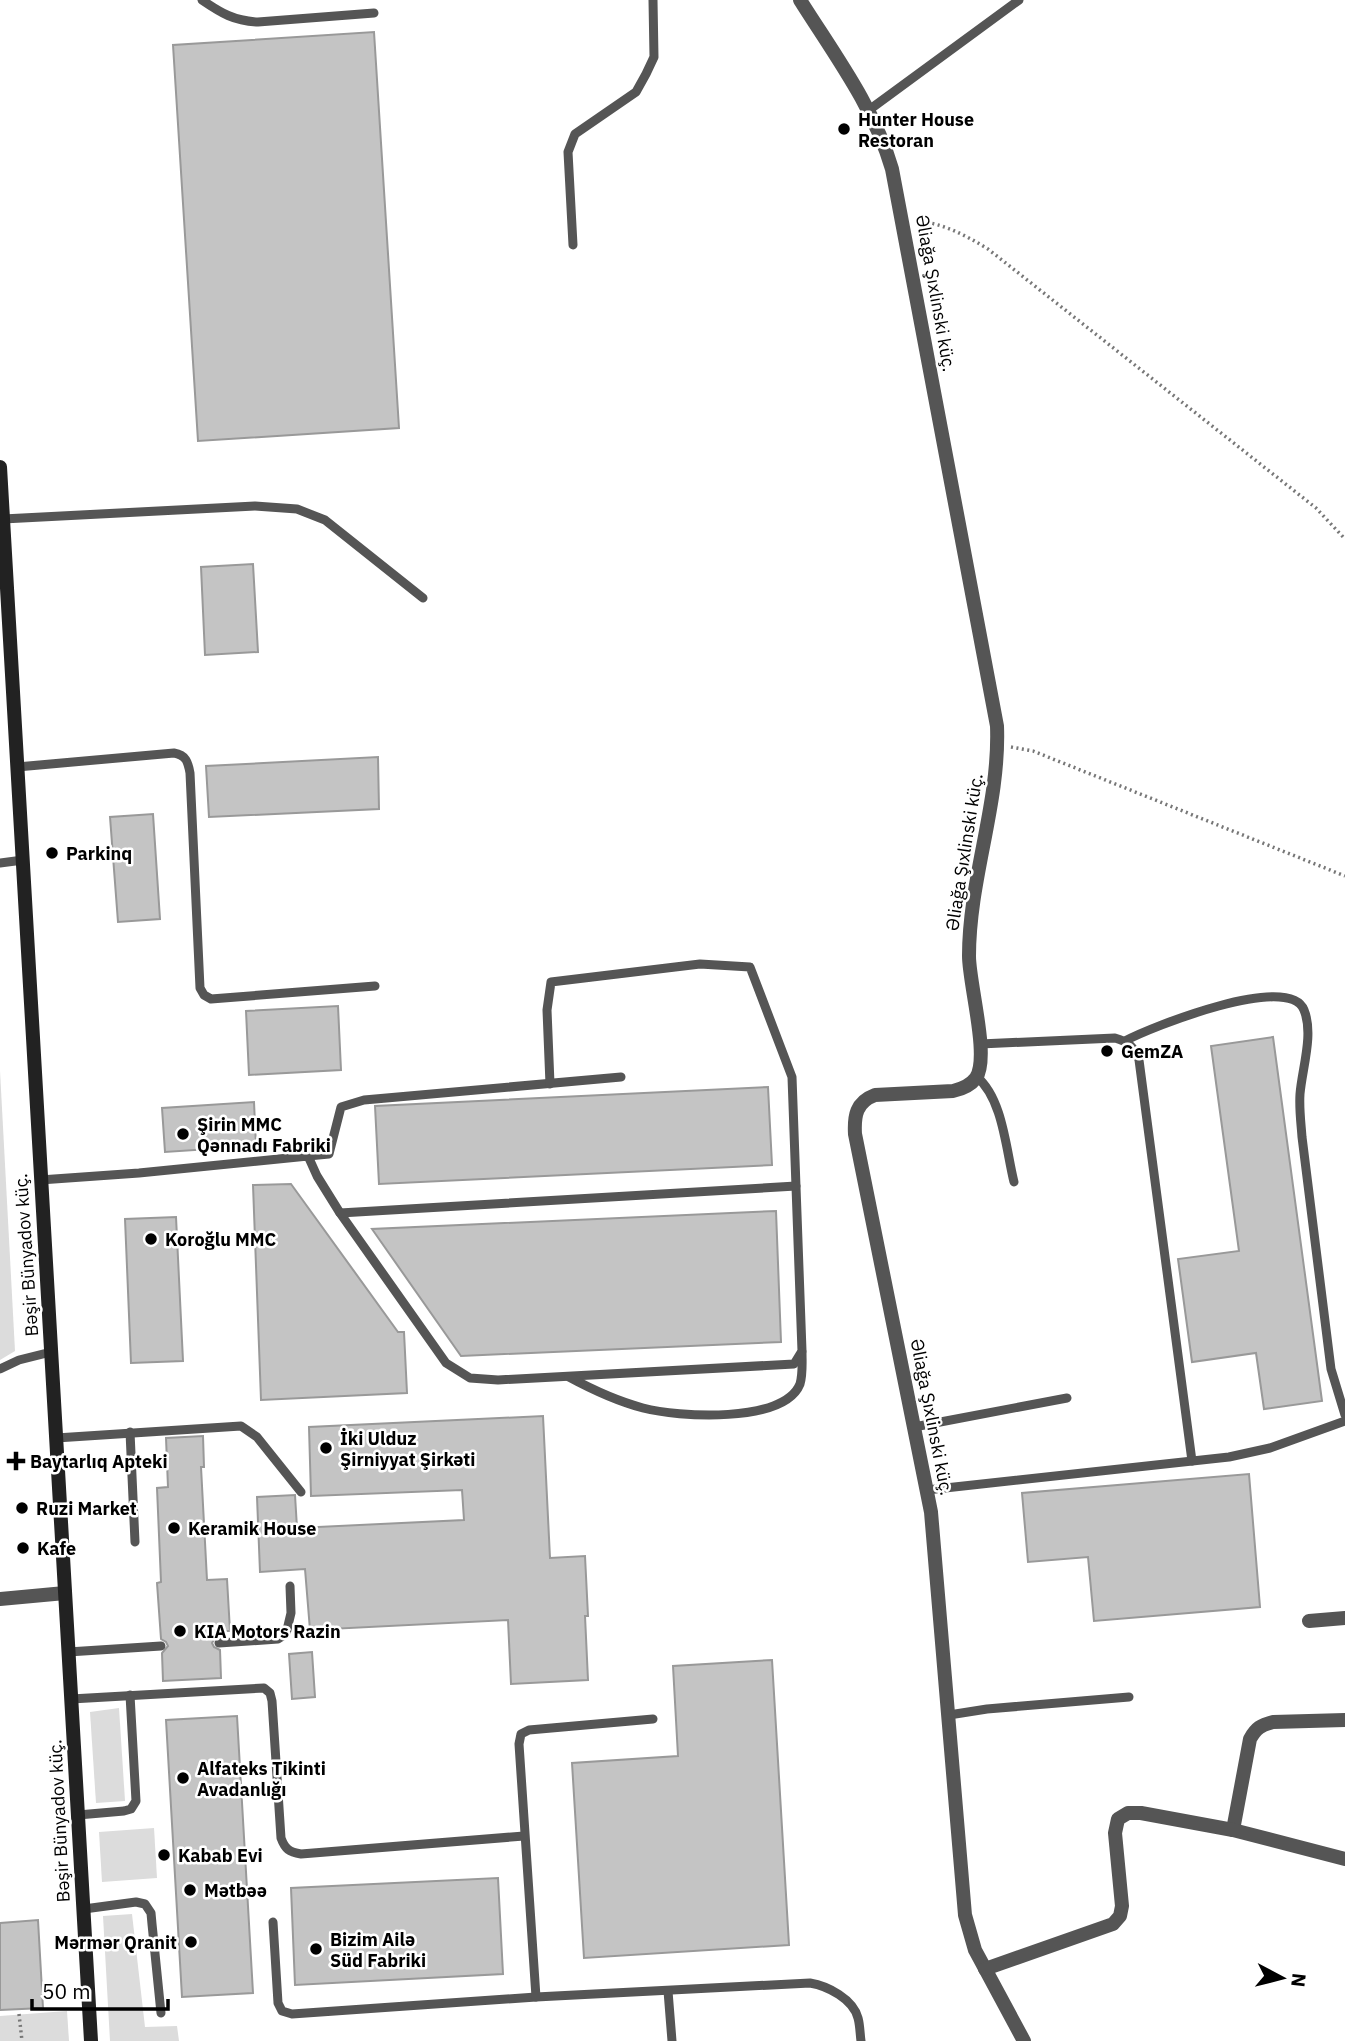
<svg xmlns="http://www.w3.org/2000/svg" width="1345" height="2041" font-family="'IBM Plex Sans',sans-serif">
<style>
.green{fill:#dcdcdc}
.building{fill:#c4c4c4;stroke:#999;stroke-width:2}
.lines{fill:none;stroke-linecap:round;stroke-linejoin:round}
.path{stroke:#777;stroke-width:3.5;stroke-dasharray:2 3.5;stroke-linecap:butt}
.lane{stroke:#555;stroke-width:9}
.street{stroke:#555;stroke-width:14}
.secondary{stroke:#222;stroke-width:14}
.poi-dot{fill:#000;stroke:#fff;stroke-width:2.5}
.labels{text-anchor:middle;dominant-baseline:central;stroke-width:5;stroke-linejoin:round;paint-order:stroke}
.poi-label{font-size:18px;font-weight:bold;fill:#000;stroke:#fff;text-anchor:start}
.street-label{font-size:18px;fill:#000;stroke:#fff}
</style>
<rect width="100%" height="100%" fill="#fff"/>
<g class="green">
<path d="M0,1071L15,1351L0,1360Z"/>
<path d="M119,1708L125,1801L96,1803L90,1712Z"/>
<path d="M154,1828L157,1878L102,1882L99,1832Z"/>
<path d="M132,1914L145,2027L177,2026L179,2041H110L103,1916Z"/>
<path d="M67,2011L69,2041H0V2016Z"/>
</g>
<g class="building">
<path d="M374,32L399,428L198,441L173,45Z"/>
<path d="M253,564L258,652L205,655L201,567Z"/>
<path d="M378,757L379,809L209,817L206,766Z"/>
<path d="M153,814L160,919L118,922L110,817Z"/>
<path d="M338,1006L341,1070L249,1075L246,1011Z"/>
<path d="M1273,1037L1322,1401L1264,1409L1256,1353L1192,1362L1178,1259L1239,1251L1211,1046Z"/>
<path d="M768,1087L772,1165L379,1184L375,1106Z"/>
<path d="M254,1102L256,1146L165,1152L162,1108Z"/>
<path d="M291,1184L398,1332H404L407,1393L261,1400L253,1185Z"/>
<path d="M776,1211L781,1342L461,1356L372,1229Z"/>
<path d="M176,1217L183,1361L131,1363L125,1219Z"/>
<path d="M543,1416L550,1558L585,1556L588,1616H585L588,1680L511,1684L508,1620L310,1630L305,1569L260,1572L257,1497L295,1495L297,1528L464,1520L462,1490L311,1496L309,1427Z"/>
<path d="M203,1436L204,1467H201L207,1580L227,1579L230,1631H219V1636L215,1638L212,1643L214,1647L220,1650L221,1678L163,1681L162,1653L168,1646L166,1642L161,1639L157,1583L161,1582L157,1488L168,1487L166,1438Z"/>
<path d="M1249,1474L1260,1607L1094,1621L1088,1557L1028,1562L1022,1493Z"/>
<path d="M312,1652L315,1697L292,1699L289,1654Z"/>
<path d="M772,1660L789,1945L584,1958L572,1763L678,1756L673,1666Z"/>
<path d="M237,1716L253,1993L182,1997L166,1720Z"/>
<path d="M498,1878L503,1974L295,1985L291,1888Z"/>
<path d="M38,1920L43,2008L0,2010V1923Z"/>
</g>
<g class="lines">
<g class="path">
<path d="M916,221C943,223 965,235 988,249L1316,508L1345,539"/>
<path d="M1011,747L1033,751L1345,876"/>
<path d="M19,2014L22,2041"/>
</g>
<g class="lane">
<path d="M202,0C221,13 234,21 258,22L374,13"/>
<path d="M869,110L1019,0"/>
<path d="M573,245L568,152L575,134L636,92L646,74L654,57L653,0"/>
<path d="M3,519L255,506L297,509L325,520L423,598"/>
<path d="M17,767L174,753C186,755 188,762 190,773L200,988L204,995L211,999L375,986"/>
<path d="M0,863L23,860"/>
<path d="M1125,1041C1151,1027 1289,972 1304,1010C1314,1034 1302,1069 1300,1094C1299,1109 1301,1123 1302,1137L1331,1369L1345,1415"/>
<path d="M980,1044L1115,1038C1129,1042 1134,1047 1139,1060L1192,1461"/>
<path d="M977,1077C1003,1099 1006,1150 1014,1182"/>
<path d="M308,1156L329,1154L341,1107L364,1100L621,1077"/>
<path d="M40,1180L139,1173L308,1156L317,1176L340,1213L446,1363L470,1378L498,1380L794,1364L802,1351L792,1077L750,967L700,964L551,982L547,1010L550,1084"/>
<path d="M340,1213L796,1186"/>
<path d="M0,1369L19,1360L51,1352"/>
<path d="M569,1377C593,1390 617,1401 643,1408C677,1417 784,1424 800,1384C803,1374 802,1362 802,1352"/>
<path d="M914,1427L1067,1398"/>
<path d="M130,1432L135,1542"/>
<path d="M56,1438L241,1426L257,1437L301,1492"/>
<path d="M927,1490L1229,1457L1270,1448L1345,1421"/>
<path d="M219,1643L278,1639L286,1634L291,1613L290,1586"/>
<path d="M68,1652L161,1646"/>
<path d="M71,1699L264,1688L270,1693L272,1701L281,1838C285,1849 289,1852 301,1854L524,1836"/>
<path d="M949,1715L987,1709L1129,1697"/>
<path d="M78,1815L124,1811L131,1809L136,1801L130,1695"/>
<path d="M84,1909L136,1902L145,1904L151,1913L152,1924L161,2013"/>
<path d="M273,1922L278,2003L282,2011L292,2014L536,1997L810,1983C828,1986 853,1999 858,2018C860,2025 860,2034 861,2041"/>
<path d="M668,1991L672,2041"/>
<path d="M536,1997L519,1744L521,1734L529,1730L653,1719"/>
</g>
<g class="street">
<path d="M800,0C834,54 874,107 892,169L997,726C1000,804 969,878 969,956C969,984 990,1057 976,1078C970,1086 962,1089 953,1091L875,1095C856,1102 854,1116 855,1134L931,1512L965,1915L975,1950L1024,2041"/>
<path d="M0,1599L65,1593"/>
<path d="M1309,1621L1345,1618"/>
<path d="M1233,1830L1250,1739C1256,1728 1261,1725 1273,1722L1345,1720"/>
<path d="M985,1969L1113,1924L1120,1916L1122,1906L1115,1833L1118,1819L1128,1813H1141L1233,1830L1345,1859"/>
</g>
<path class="secondary" d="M0,467L91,2041"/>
</g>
<g class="poi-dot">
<circle cx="844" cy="129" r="7"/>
<circle cx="52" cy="853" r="7"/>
<circle cx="1107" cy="1051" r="7"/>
<circle cx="183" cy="1134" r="7"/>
<circle cx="151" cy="1239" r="7"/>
<circle cx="326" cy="1448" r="7"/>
<path d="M12.5 1450.5h7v7h7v7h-7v7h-7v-7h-7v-7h7z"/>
<circle cx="22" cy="1508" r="7"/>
<circle cx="174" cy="1528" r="7"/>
<circle cx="23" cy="1548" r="7"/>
<circle cx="180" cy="1631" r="7"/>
<circle cx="183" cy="1778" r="7"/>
<circle cx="164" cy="1855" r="7"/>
<circle cx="190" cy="1890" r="7"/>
<circle cx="191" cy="1942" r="7"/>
<circle cx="316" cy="1949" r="7"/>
</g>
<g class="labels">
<g class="poi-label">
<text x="858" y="119">Hunter House<tspan x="858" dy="21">Restoran</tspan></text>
<text x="66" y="853">Parkinq</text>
<text x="1121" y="1051">GemZA</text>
<text x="197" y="1124">Şirin MMC<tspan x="197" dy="21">Qənnadı Fabriki</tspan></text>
<text x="165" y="1239">Koroğlu MMC</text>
<text x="340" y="1438">İki Ulduz<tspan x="340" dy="21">Şirniyyat Şirkəti</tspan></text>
<text x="30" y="1461">Baytarlıq Apteki</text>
<text x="36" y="1508">Ruzi Market</text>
<text x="188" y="1528">Keramik House</text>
<text x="37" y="1548">Kafe</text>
<text x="194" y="1631">KIA Motors Razin</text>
<text x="197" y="1768">Alfateks Tikinti<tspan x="197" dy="21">Avadanlığı</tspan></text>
<text x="178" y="1855">Kabab Evi</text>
<text x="204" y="1890">Mətbəə</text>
<text x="330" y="1939">Bizim Ailə<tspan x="330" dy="21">Süd Fabriki</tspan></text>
<text x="177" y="1942" text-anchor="end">Mərmər Qranit</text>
</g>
<g class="street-label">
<text transform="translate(936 293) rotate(80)">Əliağa Şıxlinski küç.</text>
<text transform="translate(964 852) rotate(-81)">Əliağa Şıxlinski küç.</text>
<text transform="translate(26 1255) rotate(-94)">Bəşir Bünyadov küç.</text>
<text transform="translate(932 1417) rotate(79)">Əliağa Şıxlinski küç.</text>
<text transform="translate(59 1821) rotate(-93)">Bəşir Bünyadov küç.</text>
</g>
</g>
<g transform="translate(1282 1978) rotate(97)" stroke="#ffffff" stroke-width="5" paint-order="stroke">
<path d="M0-5L12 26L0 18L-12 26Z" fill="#000000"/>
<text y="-10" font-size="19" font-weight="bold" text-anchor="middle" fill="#000000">N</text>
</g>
<path d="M32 1999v10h136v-10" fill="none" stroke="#000000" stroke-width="3.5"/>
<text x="42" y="1999" font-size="21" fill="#000000" stroke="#ffffff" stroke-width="5" paint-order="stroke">50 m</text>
</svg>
